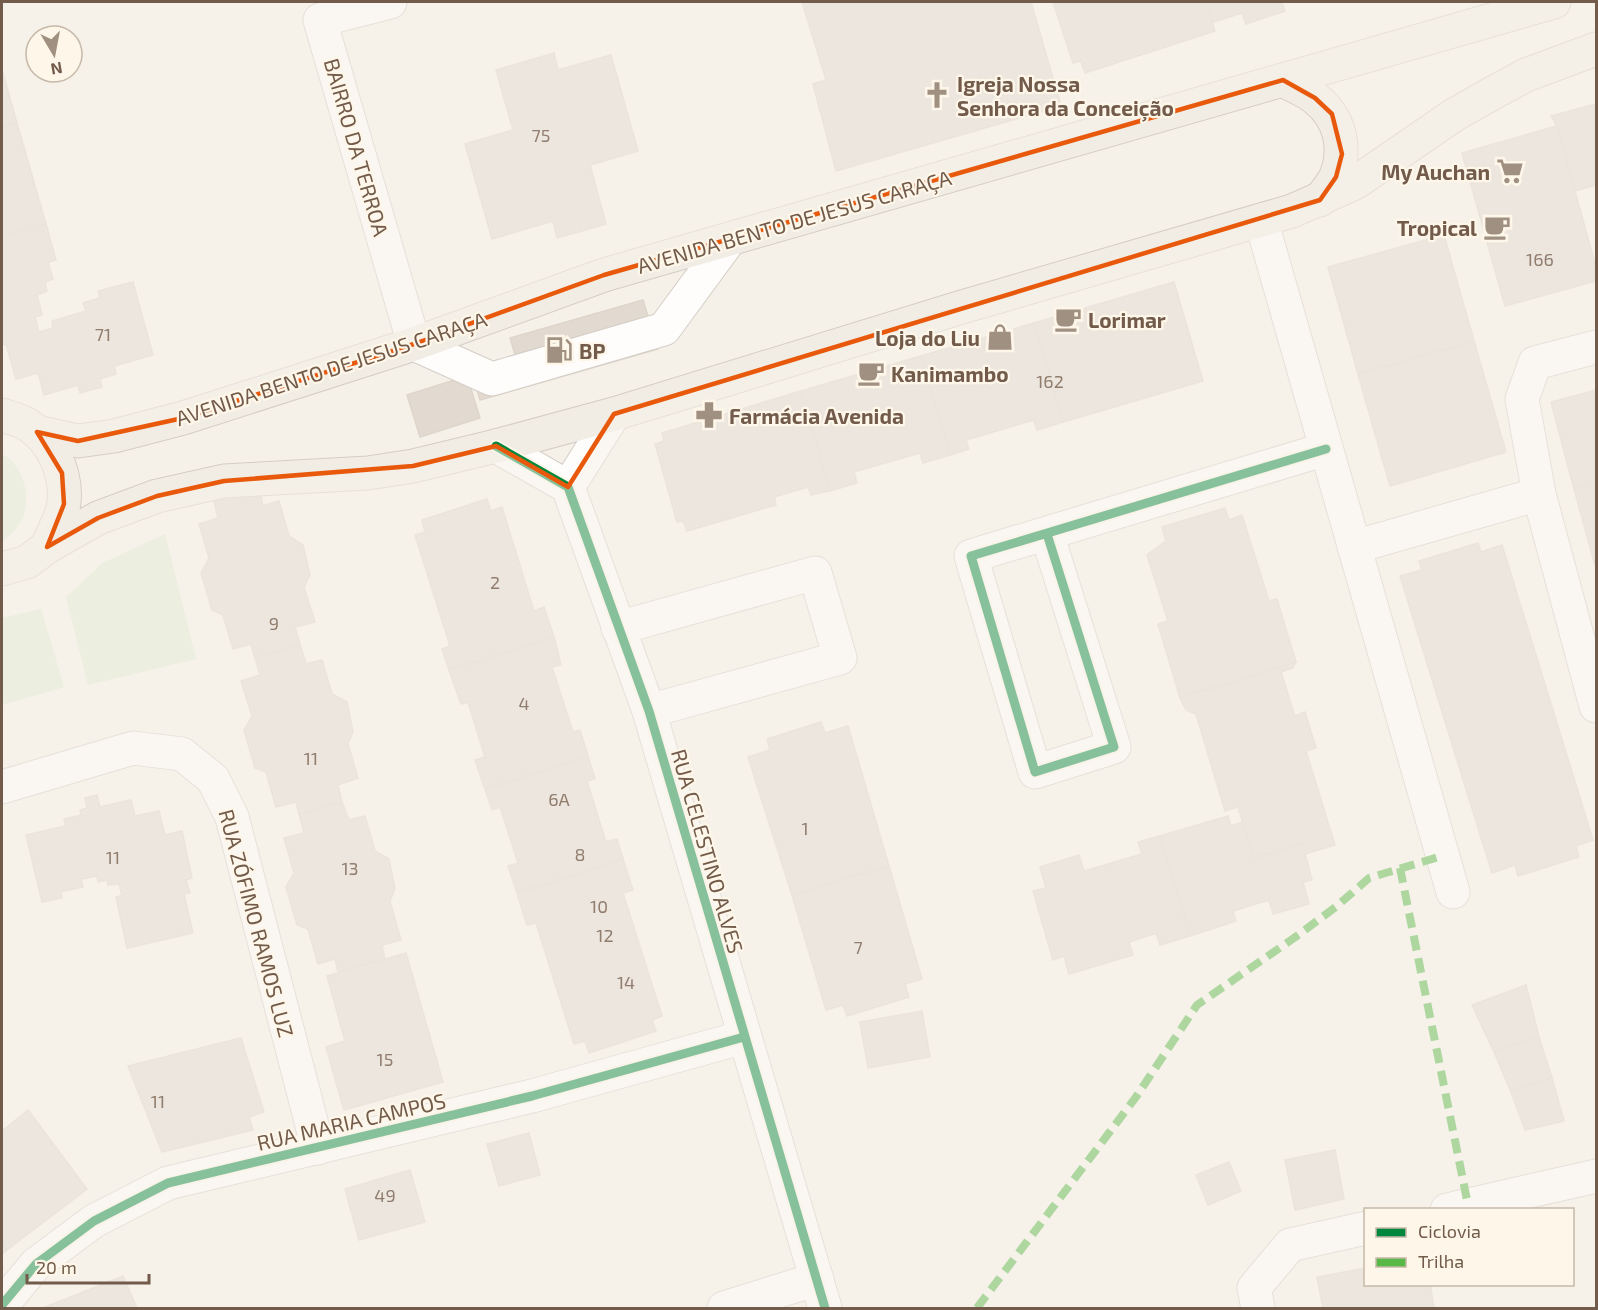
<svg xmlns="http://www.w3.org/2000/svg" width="1598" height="1310" font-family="'Exo 2',sans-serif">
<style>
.grass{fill:#e0ecd4}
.building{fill:#e2dad0;stroke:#ded5cb;stroke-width:1.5}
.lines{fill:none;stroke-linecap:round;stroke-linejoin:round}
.minor-casing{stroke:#d4cec6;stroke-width:35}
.major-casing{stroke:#d4cdc5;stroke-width:35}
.minor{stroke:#fefdfc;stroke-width:33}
.major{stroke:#f1ede5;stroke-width:33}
.quiet{stroke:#58b947;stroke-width:8;stroke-dasharray:15 8;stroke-linecap:butt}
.cycleway-casing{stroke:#fef7e9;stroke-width:13}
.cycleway{stroke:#00873e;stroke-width:9}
.marked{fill:none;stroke:#e8590c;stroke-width:4.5;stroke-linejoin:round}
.labels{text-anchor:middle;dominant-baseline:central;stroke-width:4.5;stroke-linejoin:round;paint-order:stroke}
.number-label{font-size:18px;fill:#907d6e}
.poi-label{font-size:21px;font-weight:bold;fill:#725b4a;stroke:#fef7e9;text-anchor:start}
.street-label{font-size:21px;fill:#725b4a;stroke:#fef7e9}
</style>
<rect width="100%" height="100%" fill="#f5f1e9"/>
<g class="grass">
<path d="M2,454C23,465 31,495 23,517C18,528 10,535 2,542Z"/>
<path d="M165,534L196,659L88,685L66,597L103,563Z"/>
<path d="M41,609L64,687L2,705V618Z"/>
</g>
<g class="building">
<path d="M802,2H1031L1061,106L836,171L813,84L826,80Z"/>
<path d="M1053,2H1206L1215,31L1085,73L1081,61L1073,63Z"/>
<path d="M1206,2H1282L1285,11L1246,24L1242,13L1213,22Z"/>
<path d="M554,53L558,70L611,55L638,151L590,165L606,224L557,238L553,221L492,239L465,144L513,130L496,70Z"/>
<path d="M2,70L17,123L2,128Z"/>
<path d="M1596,104V185L1575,191L1557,126L1551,116Z"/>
<path d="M17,123L46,224L2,237V128Z"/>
<path d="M1557,126L1596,267V281L1505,306L1462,153Z"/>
<path d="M46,224L56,260L48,262L53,279L45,282L47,291L37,295L42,315L35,317L39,332L53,328L52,321L86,311L83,303L100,298L98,291L133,282L153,355L114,366L116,374L100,379L102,387L80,393L78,385L44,395L38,373L16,379L6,344L2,345V237Z"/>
<path d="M1444,235L1474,341L1358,374L1328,267Z"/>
<path d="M1174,282L1203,381L1063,422L1034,323Z"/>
<path d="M643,300L658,349L480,400L472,372L516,358L510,338Z"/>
<path d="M1034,323L1063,422L1037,430L1034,420L966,440L969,449L950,455L921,356Z"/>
<path d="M1474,341L1506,452L1390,486L1358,374Z"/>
<path d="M921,356L950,455L923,463L920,453L854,472L857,483L830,491L801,391Z"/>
<path d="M467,376L480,418L420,437L407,395Z"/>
<path d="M1596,390V483L1574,489L1551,402Z"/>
<path d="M801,391L830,491L811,495L808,487L774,497L776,505L687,531L683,521L677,522L655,444L664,441L662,433Z"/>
<path d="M1596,483V569L1574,489Z"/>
<path d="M259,489L263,506L279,501L289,536L303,545L310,575L304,587L315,622L295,627L300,644L255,658L251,644L233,649L223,615L212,610L201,573L209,558L199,524L218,518L214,502Z"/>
<path d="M487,499L491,511L502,507L534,611L544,607L554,637L449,670L442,649L450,646L415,535L425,532L422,520Z"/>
<path d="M1225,508L1229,520L1242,515L1269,601L1277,599L1296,662L1180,698L1158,624L1168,621L1147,555L1166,541L1162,527Z"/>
<path d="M1478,543L1481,552L1502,545L1593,840L1576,846L1579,857L1518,876L1515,865L1492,873L1400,576L1422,570L1419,561Z"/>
<path d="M554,637L561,665L552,667L573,732L580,730L588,756L485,789L475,760L485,757L468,702L461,704L449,670Z"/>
<path d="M300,644L306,664L322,660L332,694L347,702L353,732L348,744L358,778L338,785L342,802L299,814L296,802L276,807L266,772L255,768L244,730L252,716L241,681L260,675L255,658Z"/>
<path d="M1296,662L1293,668L1281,672L1295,716L1305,712L1316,748L1306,751L1335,845L1305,854L1302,843L1254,858L1238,807L1225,811L1196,714L1186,710L1180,698Z"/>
<path d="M821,722L825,733L848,726L889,866L792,895L748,757L770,750L767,739Z"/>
<path d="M588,756L595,779L587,781L606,842L617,839L623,859L517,893L508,866L518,863L500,807L492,810L485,789Z"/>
<path d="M97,795L100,807L131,800L135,816L159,811L165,835L182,831L192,878L186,880L190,893L184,894L193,933L127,948L116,897L122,895L119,884L108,885L107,880L98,882L97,876L81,879L83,887L61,892L62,898L42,902L26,835L66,826L64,819L81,815L80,810L87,808L85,798Z"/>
<path d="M342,802L349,820L365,816L375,851L389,859L395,889L390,901L401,940L382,945L385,959L338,972L335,959L318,964L308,929L297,925L286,887L294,873L284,838L304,833L299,814Z"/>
<path d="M1228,816L1231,826L1243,822L1254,858L1302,843L1312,880L1303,882L1309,904L1273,914L1269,900L1233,911L1236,921L1190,936L1160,836Z"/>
<path d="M1160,836L1190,936L1160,945L1156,933L1129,942L1133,955L1069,974L1064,956L1053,960L1033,891L1046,888L1040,867L1079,855L1084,871L1142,854L1138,842Z"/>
<path d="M623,859L633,890L623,893L662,1016L652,1020L656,1031L589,1053L585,1041L574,1044L536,923L527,925L517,893Z"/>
<path d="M889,866L922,979L905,984L909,997L847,1016L843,1005L826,1010L792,895Z"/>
<path d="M406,953L443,1082L344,1110L326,1047L345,1041L327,976Z"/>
<path d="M1526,985L1539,1037L1494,1052L1472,1005Z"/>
<path d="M922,1011L930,1057L868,1068L860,1022Z"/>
<path d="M1539,1037L1552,1078L1511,1092L1494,1052Z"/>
<path d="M241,1038L264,1112L249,1117L253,1130L162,1152L128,1066Z"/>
<path d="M1552,1078L1564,1121L1525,1130L1511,1092Z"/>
<path d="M28,1110L87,1189L7,1250L2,1242V1131Z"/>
<path d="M529,1133L540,1175L499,1186L487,1144Z"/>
<path d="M1335,1150L1344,1199L1295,1210L1285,1160Z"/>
<path d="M1229,1162L1241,1191L1208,1205L1196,1175Z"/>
<path d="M410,1170L425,1222L359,1240L345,1189Z"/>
<path d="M2,1242L7,1250L2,1254Z"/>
<path d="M1366,1268V1284H1430L1434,1308H1323L1317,1277Z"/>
<path d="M123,1276L137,1308H43Z"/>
</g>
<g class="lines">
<defs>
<g id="minor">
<path d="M390,2L320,20L414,344L492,379L664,329L730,239"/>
<path d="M1261,220L1453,892"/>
<path d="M496,446L568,487L649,711L825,1308"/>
<path d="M568,487L614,414"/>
<path d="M1539,494L1596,706"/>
<path d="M1047,534L1114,747L1035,772L971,556L1326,449"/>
<path d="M1354,547L1539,494L1522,399L1535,363L1596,347"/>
<path d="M618,628L815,573L840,658L649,711"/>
<path d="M2,787L133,748L182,754L213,779L232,817L318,1148"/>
<path d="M1447,1210L1596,1176"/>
<path d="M2,1305L36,1264L94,1221L168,1183L532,1096L744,1037"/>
<path d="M724,1308L817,1279"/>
<path d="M1258,1308L1254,1288L1290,1245L1366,1228"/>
</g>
<g id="major">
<path d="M1283,80C1293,86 1307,91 1316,99C1340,118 1347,148 1336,176C1333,184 1325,192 1320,200"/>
<path d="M2,415C10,418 20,420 28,425C53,441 67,474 64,503C62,517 52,534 47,547"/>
<path d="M37,432L78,441L114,436L183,418L414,344L604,275L1554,2"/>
<path d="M2,569L27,562L47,547L98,518L157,496L224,481L368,473L413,466L496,446L614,414L962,307L1292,211L1355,183L1454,115L1491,94L1526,75L1596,49"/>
</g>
</defs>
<use href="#minor" class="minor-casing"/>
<use href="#major" class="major-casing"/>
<use href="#minor" class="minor"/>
<use href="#major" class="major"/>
<g class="quiet">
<path d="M1400,868L1468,1205"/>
<path d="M977,1308L1136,1097L1197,1005L1294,938L1337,906L1369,878L1442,856"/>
</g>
<defs>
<g id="cycleway">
<path d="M496,446L568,487L649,711L825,1308"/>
<path d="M1047,534L1114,747L1035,772L971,556L1326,449"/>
<path d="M2,1305L36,1264L94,1221L168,1183L532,1096L744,1037"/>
</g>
</defs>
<use href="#cycleway" class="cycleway-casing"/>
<use href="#cycleway" class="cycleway"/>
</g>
<path d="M0 0H1598V1310H0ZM1283,80L1315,98L1332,114L1342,154L1336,177L1320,200L614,414L568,487L496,446L413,466L224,481L157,496L98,518L47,547L64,504L62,473L37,432L78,441L183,418L414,344L604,275Z" fill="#f5f1e9" fill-opacity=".55" fill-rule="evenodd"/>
<path class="marked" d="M1283,80L1315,98L1332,114L1342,154L1336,177L1320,200L614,414L568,487L496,446L413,466L224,481L157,496L98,518L47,547L64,504L62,473L37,432L78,441L183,418L414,344L604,275Z"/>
<defs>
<symbol id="church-bare" viewBox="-9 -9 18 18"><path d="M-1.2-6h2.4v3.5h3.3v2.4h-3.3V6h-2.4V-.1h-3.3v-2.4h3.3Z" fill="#a09082" stroke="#fef7e9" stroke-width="2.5" paint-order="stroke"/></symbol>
<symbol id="supermarket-bare" viewBox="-9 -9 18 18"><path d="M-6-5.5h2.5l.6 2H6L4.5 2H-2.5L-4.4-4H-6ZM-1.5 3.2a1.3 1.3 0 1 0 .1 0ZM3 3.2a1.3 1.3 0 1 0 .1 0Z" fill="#a09082" stroke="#fef7e9" stroke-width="2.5" paint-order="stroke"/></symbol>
<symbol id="cafe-bare" viewBox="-9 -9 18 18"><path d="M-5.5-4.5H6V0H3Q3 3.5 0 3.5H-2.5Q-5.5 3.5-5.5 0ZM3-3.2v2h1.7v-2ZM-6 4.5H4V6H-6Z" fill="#a09082" stroke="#fef7e9" stroke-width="2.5" paint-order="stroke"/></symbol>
<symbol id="shop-bare" viewBox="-9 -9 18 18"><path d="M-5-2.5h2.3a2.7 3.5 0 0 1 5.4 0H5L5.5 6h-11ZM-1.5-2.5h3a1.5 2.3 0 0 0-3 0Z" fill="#a09082" stroke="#fef7e9" stroke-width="2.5" paint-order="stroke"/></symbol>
<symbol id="fuel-bare" viewBox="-9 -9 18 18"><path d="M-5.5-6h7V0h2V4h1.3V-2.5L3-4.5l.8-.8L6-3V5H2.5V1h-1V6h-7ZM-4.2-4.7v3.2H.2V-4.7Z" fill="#a09082" stroke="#fef7e9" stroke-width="2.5" paint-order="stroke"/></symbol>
<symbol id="pharmacy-bare" viewBox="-9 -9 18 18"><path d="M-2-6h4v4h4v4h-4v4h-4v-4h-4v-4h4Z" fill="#a09082" stroke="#fef7e9" stroke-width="2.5" paint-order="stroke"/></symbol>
</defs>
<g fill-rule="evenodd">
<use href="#church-bare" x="918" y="76" width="38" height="38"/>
<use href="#supermarket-bare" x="1491" y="152" width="38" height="38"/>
<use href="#cafe-bare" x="1478" y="208" width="38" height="38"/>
<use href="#cafe-bare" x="1049" y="300" width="38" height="38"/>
<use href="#shop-bare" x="981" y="318" width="38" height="38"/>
<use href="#fuel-bare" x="540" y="331" width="38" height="38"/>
<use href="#cafe-bare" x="852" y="354" width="38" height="38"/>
<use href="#pharmacy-bare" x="690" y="396" width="38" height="38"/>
</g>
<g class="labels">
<g class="number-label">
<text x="541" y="135">75</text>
<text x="1540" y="259">166</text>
<text x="103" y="334">71</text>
<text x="1050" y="381">162</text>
<text x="495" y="582">2</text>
<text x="274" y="623">9</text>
<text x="524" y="703">4</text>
<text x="311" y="758">11</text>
<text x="559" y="799">6A</text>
<text x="805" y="828">1</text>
<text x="580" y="854">8</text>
<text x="113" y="857">11</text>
<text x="350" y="868">13</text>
<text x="599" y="906">10</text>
<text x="605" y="935">12</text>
<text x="858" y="947">7</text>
<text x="626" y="982">14</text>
<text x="385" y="1059">15</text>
<text x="158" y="1101">11</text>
<text x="385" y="1195">49</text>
</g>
<g class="poi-label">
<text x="957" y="83">Igreja Nossa<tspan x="957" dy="24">Senhora da Conceição</tspan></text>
<text x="1490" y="171" text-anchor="end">My Auchan</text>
<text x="1477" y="227" text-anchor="end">Tropical</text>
<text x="1088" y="319">Lorimar</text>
<text x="980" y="337" text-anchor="end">Loja do Liu</text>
<text x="579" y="350">BP</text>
<text x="891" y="373">Kanimambo</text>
<text x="729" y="415">Farmácia Avenida</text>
</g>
<g class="street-label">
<text transform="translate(357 147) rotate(74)">BAIRRO DA TERROA</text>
<text transform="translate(794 221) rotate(-16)">AVENIDA BENTO DE JESUS CARAÇA</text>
<text transform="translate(331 368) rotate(-18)">AVENIDA BENTO DE JESUS CARAÇA</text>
<text transform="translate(708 851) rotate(74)">RUA CELESTINO ALVES</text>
<text transform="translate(257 923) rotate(75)">RUA ZÓFIMO RAMOS LUZ</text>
<text transform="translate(351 1121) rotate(-13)">RUA MARIA CAMPOS</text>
</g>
</g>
<rect width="1598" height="1310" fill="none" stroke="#725b4a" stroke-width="6"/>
<rect x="1364" y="1208" width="210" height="78" fill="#fef7e9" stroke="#c6b9a9" stroke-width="1.5"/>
<rect x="1376" y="1228" width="30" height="9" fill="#00873e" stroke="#c6b9a9" stroke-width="1.5"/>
<text x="1418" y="1238" font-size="18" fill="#725b4a">Ciclovia</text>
<rect x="1376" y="1258" width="30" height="9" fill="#58b947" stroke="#c6b9a9" stroke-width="1.5"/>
<text x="1418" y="1268" font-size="18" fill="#725b4a">Trilha</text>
<g transform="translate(54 54) rotate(170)"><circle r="28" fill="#fef7e9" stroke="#c6b9a9" stroke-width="1.5"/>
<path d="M0-4.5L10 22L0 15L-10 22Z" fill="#a09082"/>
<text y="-9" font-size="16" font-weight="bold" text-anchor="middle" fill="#725b4a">N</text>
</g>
<path d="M27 1274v9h122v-9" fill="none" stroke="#725b4a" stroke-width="3"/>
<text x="36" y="1274" font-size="18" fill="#725b4a" stroke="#fef7e9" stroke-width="4.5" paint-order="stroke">20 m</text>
</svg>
